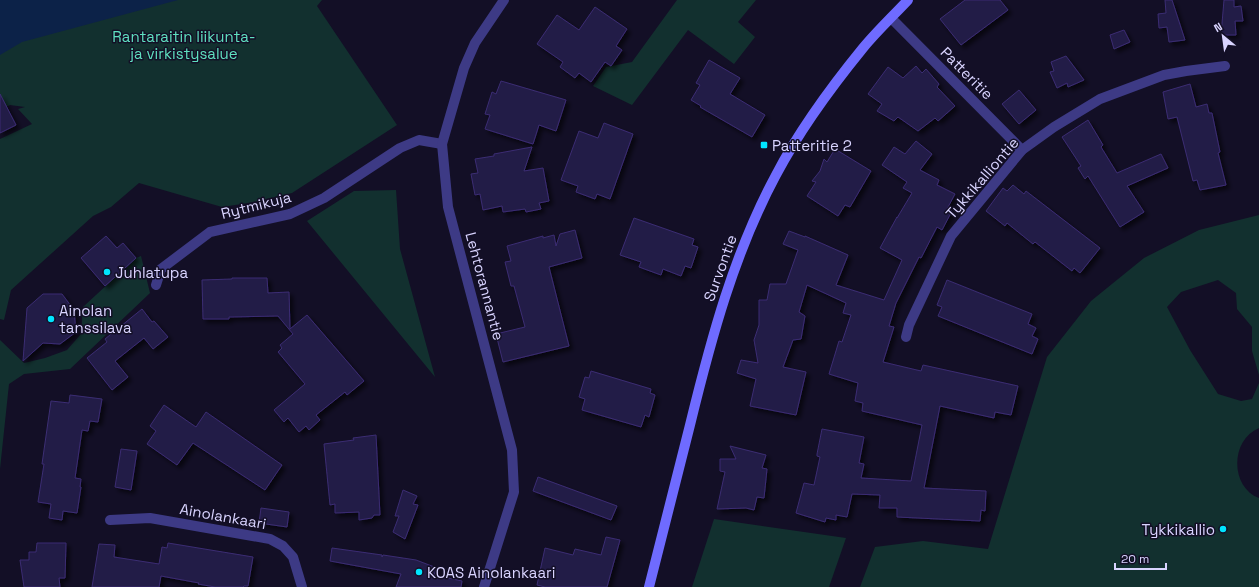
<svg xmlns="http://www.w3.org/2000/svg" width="1259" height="587" font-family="'Space Grotesk',sans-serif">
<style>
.green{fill:#12302f}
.water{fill:#0c2248}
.building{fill:#241b47;stroke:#3b2d73;filter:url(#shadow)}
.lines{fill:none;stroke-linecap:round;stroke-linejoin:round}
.minor{stroke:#3d3a85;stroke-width:10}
.tertiary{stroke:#3d3a85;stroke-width:10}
.secondary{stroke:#6f6bff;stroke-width:10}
.poi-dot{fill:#00e5ff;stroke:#130f26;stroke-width:1.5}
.labels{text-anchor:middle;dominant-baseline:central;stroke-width:3;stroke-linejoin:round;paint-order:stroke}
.park-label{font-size:15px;fill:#5fe0c0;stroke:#130f26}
.street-label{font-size:15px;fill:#d9d4ff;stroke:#130f26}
.poi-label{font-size:15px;fill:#d9d4ff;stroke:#130f26;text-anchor:start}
</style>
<defs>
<filter id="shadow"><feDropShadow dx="3.5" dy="3.5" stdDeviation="2" flood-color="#0009"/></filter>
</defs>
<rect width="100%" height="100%" fill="#130f26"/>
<g class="green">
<path d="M0,0H322L317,6L397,125L292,193L248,203L222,207L139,183L111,207L93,216L11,290L4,320L0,319V139L32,124L18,109L25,107L10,105L0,110Z"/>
<path d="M677,0H756L738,22L755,37L734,64L688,30L632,105L593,86L606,67L632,62Z"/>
<path d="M396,190L400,249L435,377L307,221L354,191Z"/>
<path d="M1259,215V375L1252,351V327L1237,309L1236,293L1218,280L1181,292L1167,307L1190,350L1218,394L1241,401L1252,399L1259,383V428C1230,440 1230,487 1259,498V587H860L875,547L923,541L988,549L1047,357L1091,301L1144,258L1199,230Z"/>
<path d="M141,256L150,293L70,369L24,374L9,384L0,469V340L24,363L45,358L67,350L81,334L83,307L136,258Z"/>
<path d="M714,519L846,538L829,587H692Z"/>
</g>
<path class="water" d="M0,0H178L22,42L0,55Z"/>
<g class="building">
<path d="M965,0H1000L1008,10L961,45L940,19Z"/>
<path d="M1165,0H1172L1185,40L1169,42L1167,27L1159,28L1158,14L1166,13Z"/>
<path d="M1224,0H1234V7L1241,6L1243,21H1235L1236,35H1221Z"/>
<path d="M595,7L627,29L616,46L622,50L611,66L605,62L591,82L579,73L575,78L560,67L563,62L537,44L557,15L579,30Z"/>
<path d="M1124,30L1130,42L1114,49L1110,35Z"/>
<path d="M1066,56L1084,80L1068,87L1067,83L1057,88L1050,72L1054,71L1051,62Z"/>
<path d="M709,60L740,78L730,94L765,115L752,137L700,107L701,106L691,100L700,85L696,83Z"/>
<path d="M916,66L922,73L926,69L939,84L937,87L955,106L938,121L935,118L918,131L898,117L894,121L877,111L882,104L868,94L888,67L903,78Z"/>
<path d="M501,81L566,100L556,131L539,125L533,144L485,129L490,115L485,114L492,92L496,94Z"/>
<path d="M1190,84L1196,107L1207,104L1209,113H1212L1220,152L1218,153L1226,185L1200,190L1197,180L1193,181L1177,117L1168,119L1163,92Z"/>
<path d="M1019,90L1036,110L1019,124L1002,104Z"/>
<path d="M0,94L16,125L0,133Z"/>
<path d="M1088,120L1103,145L1101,147L1117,173L1161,154L1168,168L1127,186L1144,212L1120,227L1088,176L1085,179L1078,168L1081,166L1062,137Z"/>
<path d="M604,123L633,134L610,199L597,194L595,199L576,192L578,186L561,180L579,131L598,138Z"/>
<path d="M916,141L932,154L920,170L939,180L937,185L955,194L947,209L952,211L942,230L937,227L921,258L919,257L896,303L889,326L894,327L883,362L921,371L923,365L1018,386L1011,415L995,412L994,418L940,406L924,488L986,491L985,511L981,510L980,521L897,517V508H879L880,495L852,494L847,517L836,515V520L826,518L825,522L796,513L804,483L814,485L820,457L817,456V454L822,429L864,437L859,463L864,464L861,478L911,481L922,425L862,411L863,403L855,401L858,383L829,374L839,341L842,342L851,315L843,313L846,303L807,285L799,312L805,316L801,339L793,340L783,367L806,372L796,415L750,406L756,379L737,373L741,360L758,363L754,340L759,325V300H767L770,284H786L798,250L783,244L789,231L805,237V236L848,255L836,285L884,300L902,260L880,248L897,217V218L912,193L903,188L907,182L882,165L894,147L905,154Z"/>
<path d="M532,147L524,171L543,168L549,201L539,203L541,209L526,212L525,209L503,212L502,206L483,210L480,194L475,195L471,174L478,173L475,159L494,156V154Z"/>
<path d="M835,149L871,171L850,207L845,205L838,216L807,196L816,182L812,181L820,171L824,159L827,162Z"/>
<path d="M1013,185L1024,194L1026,191L1100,248L1080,273L1074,268L1072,271L1035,242L1033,244L1007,223L1005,226L986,211L1003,188L1007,191Z"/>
<path d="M634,218L694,239L692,245L698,247L691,268L685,266L681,276L663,269L661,275L639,267L641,262L620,255Z"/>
<path d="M575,230L582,258L549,267L569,346L503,362L496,334L525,327L514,286H511L505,262L511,261L507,246L543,236V238L554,235L556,246L560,234Z"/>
<path d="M106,236L117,248L123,243L136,258L105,286L81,258Z"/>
<path d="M232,278H267L268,293L289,292L290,329L307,315L364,381L347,395L345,392L316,415L320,420L309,430L306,426L299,432L288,418L284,422L274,410L305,384L278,352L282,348L280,345L293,334L278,316L229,317V319H203L202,280L232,279Z"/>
<path d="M947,280L1032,314L1028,324L1036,328L1032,336L1038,339L1032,354L938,316L942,307L937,305Z"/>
<path d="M43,294H62L74,310L76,332L60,344L43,343L23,361L27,308Z"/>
<path d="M142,309L152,322L154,321L168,337L153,349L144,338L115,361L128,377L112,390L87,358L107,342L105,339Z"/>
<path d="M591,371L651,389L650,393L655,395L649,417L645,415L641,427L582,410L585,399L579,397L585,377L589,378Z"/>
<path d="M70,395L102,399L98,422L90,421L88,431L82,430L75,478L81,479L80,487H81L77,513L63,511L62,520L49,518L51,504L38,502L44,464H42L51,401L69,403Z"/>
<path d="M164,405L196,427L206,412L282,465L265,490L193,443L177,465L147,444L156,431L150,426Z"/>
<path d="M376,435L380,515H374L372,518L359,520V512L335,513V504L330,505L324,444L354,440L353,438Z"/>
<path d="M730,446L766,455L762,468L767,469L764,498L757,497L754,510L746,508L717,509L725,472L720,471V459H736Z"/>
<path d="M121,449L137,451L131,490L115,487Z"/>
<path d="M538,477L617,506L611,520L533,491Z"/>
<path d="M403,490L417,496L413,504L418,505L405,539L393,532L399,516H395Z"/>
<path d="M261,508L289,512L287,527L259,523Z"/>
<path d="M606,537L620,540L607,587H545L537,585L545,548L573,555L575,549L601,555Z"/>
<path d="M37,543H66L65,578H59L60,587H24L20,560H29V552H36Z"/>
<path d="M168,543L253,557L248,586H244L243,587H215L198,584L199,583L161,576L159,587H92L99,544L115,545L114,557L159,564L162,547L167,548Z"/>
<path d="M332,548L382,555V557L383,555L416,560L437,568L434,575L462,581L461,587H396L401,574L330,561Z"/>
</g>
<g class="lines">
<g class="minor">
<path d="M891,18L1022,150"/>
<path d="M156,285L161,269L210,232L290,214L324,198L400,148L419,140L442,144L464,68L475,43L504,0"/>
<path d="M906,337L909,325L951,236L1022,150L1054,127L1100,99L1164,75L1186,71L1225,66"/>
<path d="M110,520L150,518L270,539L283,546L293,557L302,587"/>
</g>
<path class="tertiary" d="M442,144L448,207L512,450L514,492L484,587"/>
<path class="secondary" d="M649,587C663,533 676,479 690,425C711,339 734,253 776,175C799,131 832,86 863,48C877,31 893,16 908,0"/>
</g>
<g class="poi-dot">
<rect x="760" y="141" width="8" height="8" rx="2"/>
<circle cx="107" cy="272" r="4"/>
<circle cx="51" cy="319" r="4"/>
<circle cx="1223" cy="529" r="4"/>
<circle cx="419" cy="572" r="4"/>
</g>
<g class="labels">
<g class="park-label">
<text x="184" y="36">Rantaraitin liikunta-<tspan x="184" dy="17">ja virkistysalue</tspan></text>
</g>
<g class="street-label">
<text transform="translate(967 73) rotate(45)">Patteritie</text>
<text transform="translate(982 178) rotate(-49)">Tykkikalliontie</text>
<text transform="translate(256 205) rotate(-14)">Rytmikuja</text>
<text transform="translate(720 268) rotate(-70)">Survontie</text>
<text transform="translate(485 286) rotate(75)">Lehtorannantie</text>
<text transform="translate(223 516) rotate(10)">Ainolankaari</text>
</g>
<g class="poi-label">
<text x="772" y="145">Patteritie 2</text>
<text x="115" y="272">Juhlatupa</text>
<text x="59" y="310">Ainolan<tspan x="59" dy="17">tanssilava</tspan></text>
<text x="1215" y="529" text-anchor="end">Tykkikallio</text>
<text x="427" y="572">KOAS Ainolankaari</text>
</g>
</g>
<g transform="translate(1223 36) rotate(331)" stroke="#130f26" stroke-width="3" paint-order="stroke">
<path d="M0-3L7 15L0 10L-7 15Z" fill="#d9d4ff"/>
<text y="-6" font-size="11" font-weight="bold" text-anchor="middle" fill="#d9d4ff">N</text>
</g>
<path d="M1115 563v6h51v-6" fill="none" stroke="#d9d4ff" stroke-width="2"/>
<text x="1121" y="563" font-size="12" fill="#d9d4ff" stroke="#130f26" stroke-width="3" paint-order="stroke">20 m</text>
</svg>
